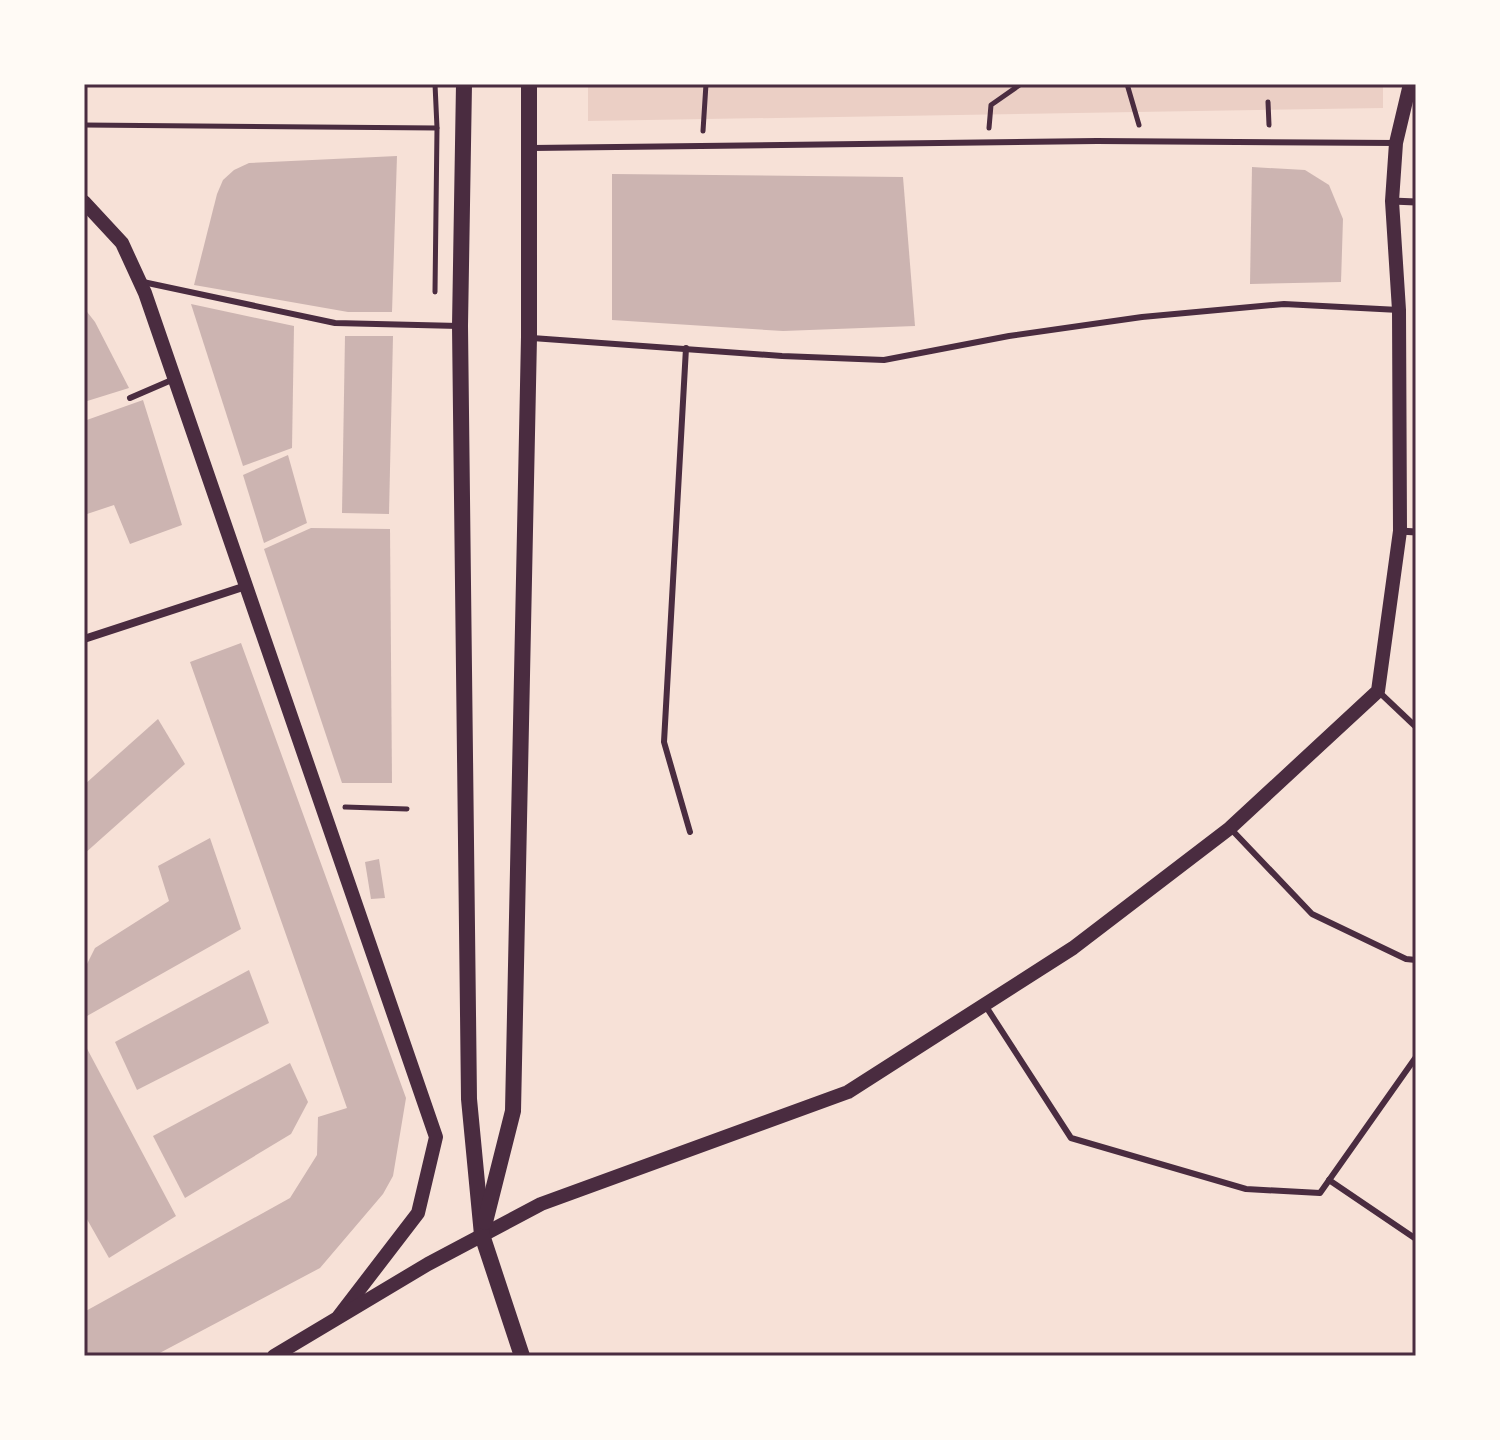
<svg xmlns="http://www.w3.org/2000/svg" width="1500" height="1440" font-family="Karla,sans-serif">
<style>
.green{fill:#ebcfc5}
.building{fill:#ccb4b1}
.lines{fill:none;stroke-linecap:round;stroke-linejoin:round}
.path{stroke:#4a2c40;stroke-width:5}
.service{stroke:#4a2c40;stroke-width:6}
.pedestrian{stroke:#4a2c40;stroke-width:7}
.minor{stroke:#4a2c40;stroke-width:8}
.tertiary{stroke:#4a2c40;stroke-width:14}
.secondary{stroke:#4a2c40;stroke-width:16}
.neatline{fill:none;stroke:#4a2c40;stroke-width:3}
</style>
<rect width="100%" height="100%" fill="#f7e1d7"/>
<path class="green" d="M588,84H1383V108L588,121Z"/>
<g class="building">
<path d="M397,156L392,312H348L194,285L217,194L223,180L234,170L249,163Z"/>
<path d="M1252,167L1305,170L1329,185L1343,219L1341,282L1250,284Z"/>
<path d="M612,174L903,177L915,326L783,331L612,320Z"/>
<path d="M191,304L294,326L292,448L243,466Z"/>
<path d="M84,308L95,322L129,388L84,402Z"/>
<path d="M345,336H393L389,514L342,513Z"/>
<path d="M143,400L182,525L130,544L114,505L84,515V421Z"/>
<path d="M288,455L307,523L264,543L243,475Z"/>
<path d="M311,528L390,529L392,783H342L264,549Z"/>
<path d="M241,643L406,1098L393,1176L383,1194L320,1268L154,1356H84V1312L290,1198L317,1155L318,1117L347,1108L190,662Z"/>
<path d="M158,719L185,764L84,854V785Z"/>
<path d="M210,838L241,929L87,1016L84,1012V970L95,948L169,901L158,866Z"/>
<path d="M379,859L385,898L371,899L365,862Z"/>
<path d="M249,970L269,1023L137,1090L115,1042Z"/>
<path d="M84,1043L176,1216L109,1258L84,1214Z"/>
<path d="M290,1063L308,1102L291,1134L185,1198L153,1136Z"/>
</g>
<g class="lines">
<g class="path">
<path d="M1127,84L1139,125"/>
<path d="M1268,102L1269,125"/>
<path d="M84,125L437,128"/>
<path d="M989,128L991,105L1021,84"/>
<path d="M703,131L706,84"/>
<path d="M435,292L437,128L435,84"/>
<path d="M345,807L407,809"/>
</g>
<g class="service">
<path d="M532,148L1097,141L1396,143"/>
<path d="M143,282L335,323L459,326"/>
<path d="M532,338L782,356L884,360L1009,336L1142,317L1284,304L1399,310"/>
<path d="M686,348L664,742L690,832"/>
<path d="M130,398L174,379"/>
<path d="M1378,691L1416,727"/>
<path d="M1230,828L1312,914L1406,959L1416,960"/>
<path d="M985,1005L1071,1138L1246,1189L1320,1193L1416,1057"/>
<path d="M1329,1180L1416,1239"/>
</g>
<g class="pedestrian">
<path d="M1392,201L1416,202"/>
<path d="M1400,531L1416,532"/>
</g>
<path class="minor" d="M84,639L246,586"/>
<g class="tertiary">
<path d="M84,202L122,243L145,293L436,1137L418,1213L339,1316"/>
<path d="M274,1356L428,1264L541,1204L848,1092L1073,948L1230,828L1378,691L1400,531L1399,310L1392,201L1396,143L1410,84"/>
</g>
<g class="secondary">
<path d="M464,84L460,326L469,1099L482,1235L522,1356"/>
<path d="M485,1222L513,1111L529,337V84"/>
</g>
</g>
<rect width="1500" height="1440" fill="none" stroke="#fffaf5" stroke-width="172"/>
<rect x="86" y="86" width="1328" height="1268" class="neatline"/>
</svg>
